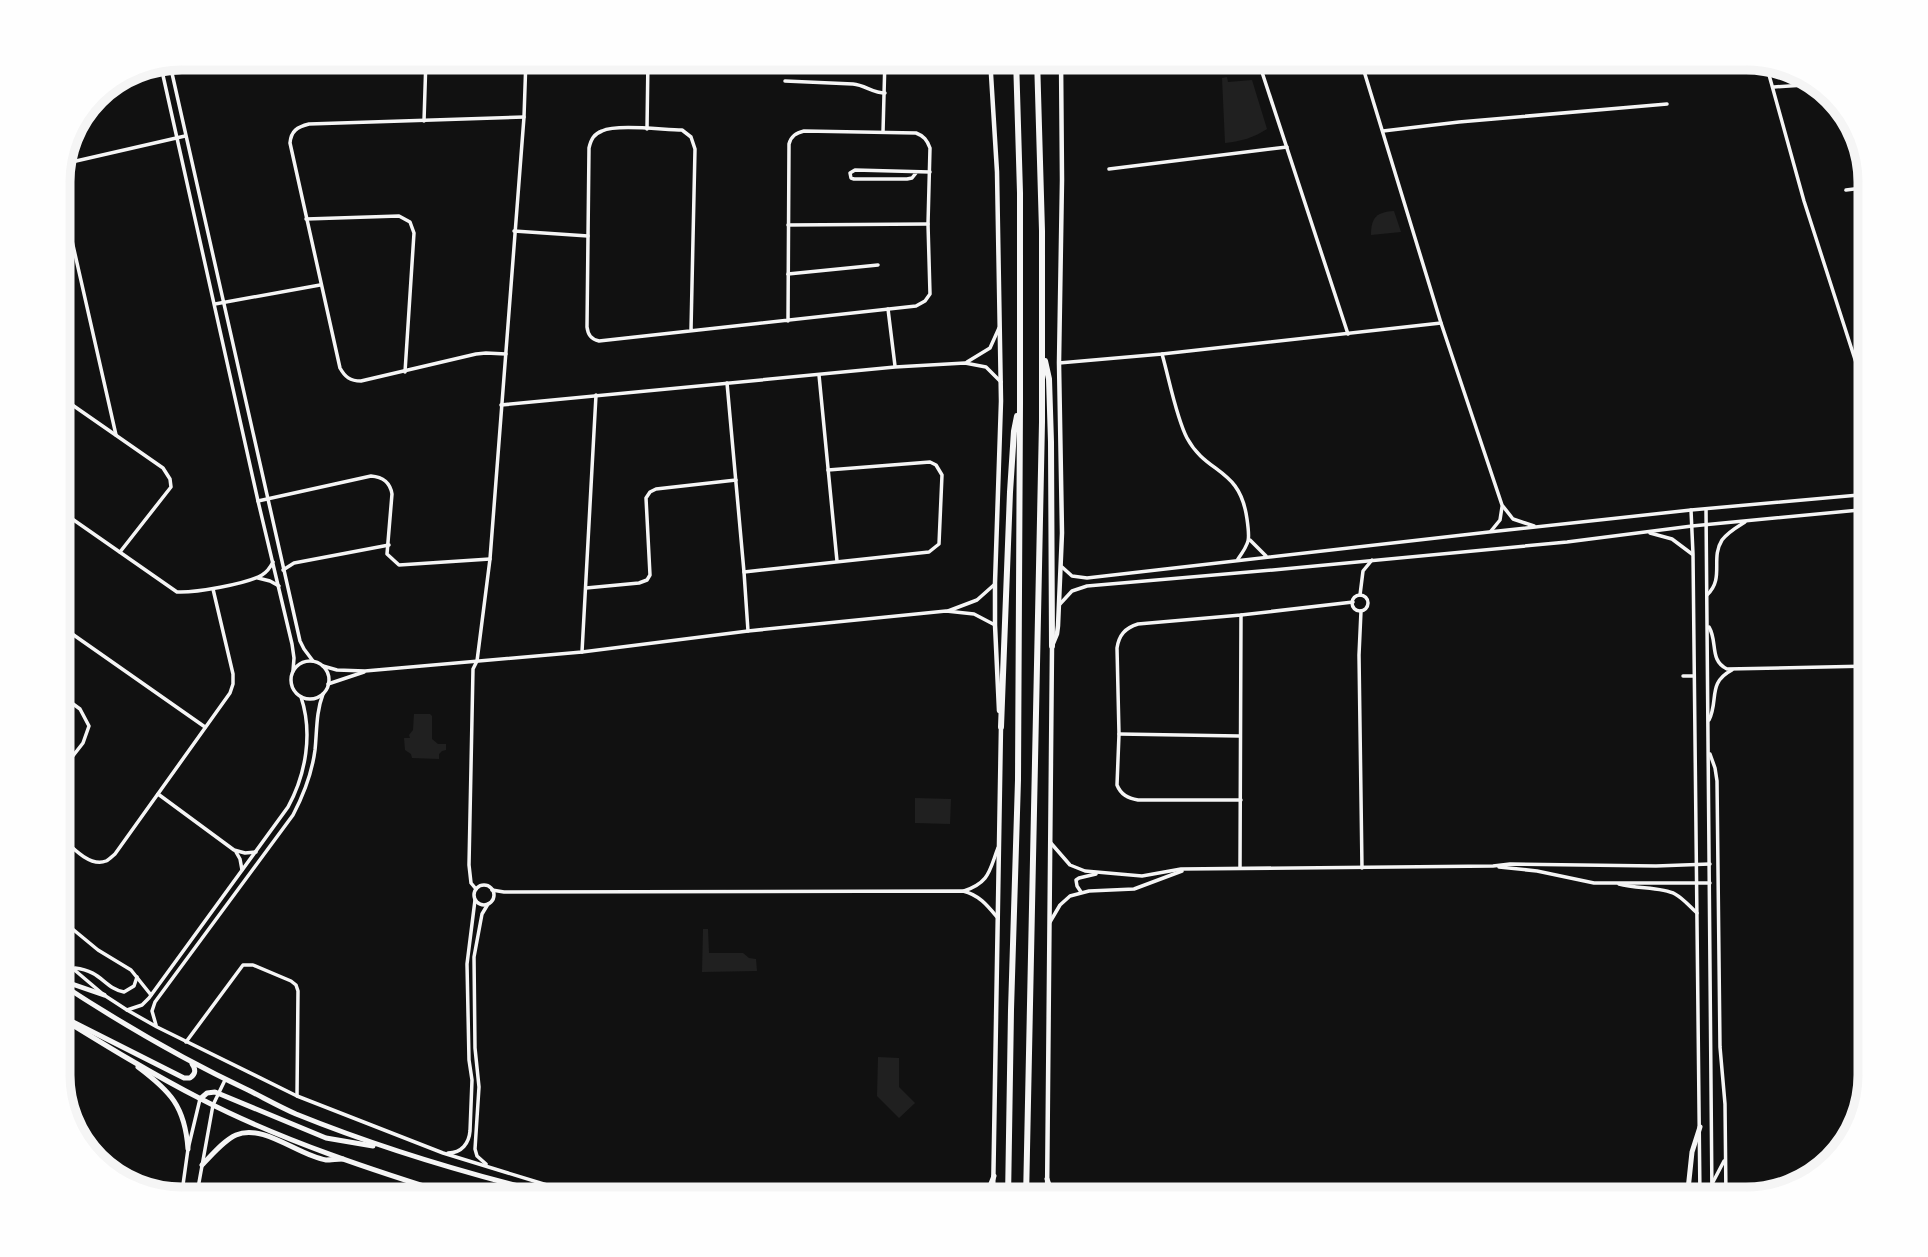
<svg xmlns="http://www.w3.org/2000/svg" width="1928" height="1257" font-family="'Noto Serif',serif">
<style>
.green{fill:#202020}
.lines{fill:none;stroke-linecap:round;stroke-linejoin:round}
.minor{stroke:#f5f5f5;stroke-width:3.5}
.tertiary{stroke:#f5f5f5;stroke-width:4.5}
.secondary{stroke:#f5f5f5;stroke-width:5}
.trunk{stroke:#f5f5f5;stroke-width:6}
.rim{fill:none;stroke:#f5f5f5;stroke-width:9}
</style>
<rect width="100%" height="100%" fill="#111"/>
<g class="green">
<path d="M1227,77L1228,82L1252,80L1267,129C1253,138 1242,141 1225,143L1222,78Z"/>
<path d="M1394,211L1401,232L1371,235C1371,217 1377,212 1394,211Z"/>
<path d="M414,714H430L432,716V739L438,744H446V750L442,751L439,754V759L412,758L411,754L405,750L404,738H410L409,735L413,730Z"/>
<path d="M915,798L951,799L950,824L915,823Z"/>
<path d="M703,929H708L709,953H743L749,958L756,959L757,971L702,972Z"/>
<path d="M878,1057L899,1058V1087L915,1103L899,1118L877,1096Z"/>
</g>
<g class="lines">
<g class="minor">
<path d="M1256,58L1260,66L1348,334"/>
<path d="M1360,58L1441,323L1502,505L1513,519L1534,526"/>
<path d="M169,60L300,641L304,649L313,661"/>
<path d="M160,62L258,501L292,644L294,658L293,671"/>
<path d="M1766,64L1804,201L1870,406"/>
<path d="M785,81L853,84C865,85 873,93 885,93"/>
<path d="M1774,87L1820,84"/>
<path d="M424,121L426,58"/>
<path d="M647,129L648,58"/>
<path d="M1383,131L1459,122L1667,104"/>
<path d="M883,132L885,58"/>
<path d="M63,164L185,136"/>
<path d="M1109,169L1287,147"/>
<path d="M916,173L912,178L907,179H854L851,178L850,173L855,170L930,172"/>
<path d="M58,179L116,435"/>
<path d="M1846,190L1870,187"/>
<path d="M306,219L399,216L410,222L414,233L405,372"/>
<path d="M788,225L928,224"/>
<path d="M514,231L588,236"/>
<path d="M58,241L67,228"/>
<path d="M788,274L878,265"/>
<path d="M215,304L320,285"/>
<path d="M888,309L895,366"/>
<path d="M691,330L695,149L691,137L682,130C664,130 617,124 602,131C594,134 591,139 589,148L587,327C588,335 591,339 599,341C705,329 810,318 916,306L925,301L930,294L928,224L930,148C927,140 924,136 916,133L804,131C796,133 791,136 789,144L788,321"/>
<path d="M506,354L486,353L476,354L361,381C350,381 345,377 340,368L290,143C291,131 297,127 309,124L524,117"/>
<path d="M1162,354C1169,378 1176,417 1187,438C1207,475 1240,467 1247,519C1250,540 1250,542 1238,559"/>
<path d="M967,362L990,348L999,328"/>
<path d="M1059,363L1162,354L1441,323"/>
<path d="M819,375L837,561"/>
<path d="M727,383L744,572L748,631"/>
<path d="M58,395L163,468L170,479L171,487L120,552"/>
<path d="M501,405L895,367L965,363L986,367L1001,382"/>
<path d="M258,501L371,476C383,477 390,482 392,494L387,554L399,565L490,559"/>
<path d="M58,509L177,592C194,593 247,584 262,575C267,572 270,568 273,562"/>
<path d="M1706,509L1712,1199"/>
<path d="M1691,510L1693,554L1700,1199"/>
<path d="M1491,531L1500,520L1502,507"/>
<path d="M1650,533L1672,539L1692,554"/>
<path d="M1250,540L1266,556"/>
<path d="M1062,567L1072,576L1087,578L1489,532L1691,510L1870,494"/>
<path d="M283,570L294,563L389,545"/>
<path d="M744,572L929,552L939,544L942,475L936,465L930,462L828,470"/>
<path d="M258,578L270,581L279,586"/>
<path d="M586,588L639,583L647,580L650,575L646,498L650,492L656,489L736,480"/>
<path d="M1360,595L1363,571L1372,560"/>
<path d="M1707,595C1725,578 1710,559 1722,540C1728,532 1737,527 1745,522"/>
<circle cx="1360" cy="603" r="8"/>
<path d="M1060,604L1072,591L1087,586L1273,570L1567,542L1692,526L1870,509"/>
<path d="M948,611L977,600L995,584"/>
<path d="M1361,611L1359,655L1362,868"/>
<path d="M58,624L205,727"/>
<path d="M1709,627C1718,642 1709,660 1727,669L1870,666"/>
<path d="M582,652L596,395"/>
<circle cx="310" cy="680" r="19"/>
<path d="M323,666L337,670L365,671L582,652L748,631L946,611L974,614L995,625"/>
<path d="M1683,676H1694"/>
<path d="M328,684L364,672"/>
<path d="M58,693L80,709L89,726L83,743L58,775"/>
<path d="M1709,720C1719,700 1707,683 1732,670"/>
<path d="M1119,734L1239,736"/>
<path d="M1710,754L1715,768L1717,781L1720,1047L1725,1104L1726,1199"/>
<path d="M158,794L234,850L245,853L256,852"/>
<path d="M1241,800H1138C1128,798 1121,795 1117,785L1119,734L1117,648C1119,635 1125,628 1138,624L1241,615L1353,602"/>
<path d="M58,834C69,844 89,868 106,861C107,861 114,855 115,854L230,693L233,684V674L213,589"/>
<path d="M1050,842L1070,865L1085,871L1142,876L1181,869L1493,866L1510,864L1656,866L1710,864"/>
<path d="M236,852L240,859L242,870"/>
<path d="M1499,867L1537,871L1594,883H1710"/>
<path d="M1240,868L1241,615"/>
<path d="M1619,884C1636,889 1662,887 1675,894C1684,899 1689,906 1697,913"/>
<circle cx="484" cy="895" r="10"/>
<path d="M476,889L471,883L469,865L473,669L477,661L490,559L524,117L526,58"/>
<path d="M492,890L504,892L963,891C979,895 987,905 997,917"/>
<path d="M964,891C990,882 989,871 998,848"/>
<path d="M1081,892L1077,886L1076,880L1079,878L1096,874"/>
<path d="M58,917L98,950L131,970L151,995"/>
<path d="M1050,922L1060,905L1070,896L1089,891L1134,889L1182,871"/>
<path d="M58,956L104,995L127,1010L157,1027L297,1096L443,1153L570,1192L587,1199"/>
<path d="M75,968C102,971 104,988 124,992L134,986L137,977"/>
<path d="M127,1010L142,1005L149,998L288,807C306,774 313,733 301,697"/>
<path d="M156,1025L152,1011L155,1002L293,815C304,794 312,773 315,750C317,731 316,712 323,694"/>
<path d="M186,1042L243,965H253L291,981L296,985L298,991L297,1096"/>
<path d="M448,1153C462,1153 469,1143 470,1131L472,1080L469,1060L467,964L475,900"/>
<path d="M486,1164L477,1156L475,1149L479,1087L475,1048L474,957L482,914L488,904"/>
<path d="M1713,1182L1724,1161"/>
<path d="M181,1199L188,1149L200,1099"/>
<path d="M196,1199L213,1105L225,1080"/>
</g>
<g class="tertiary">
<path d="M990,58L997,172L1001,401L995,583V625L999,711"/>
<path d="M993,1199L1001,726"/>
<path d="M1047,1199L1052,646L1057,634L1058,626L1062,533L1059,363L1062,180L1061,58"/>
</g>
<g class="secondary">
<path d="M58,977L72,984L104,995"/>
<path d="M58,982C119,1022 182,1059 248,1090C264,1098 280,1107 296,1114C385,1150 477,1177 571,1199"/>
<path d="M58,1016C105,1045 152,1074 201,1099C282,1141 378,1172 465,1199"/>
<path d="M73,1022L184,1078H190C196,1074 196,1069 192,1064"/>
<path d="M138,1067C170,1091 185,1106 188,1149"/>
<path d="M200,1099L207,1093L215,1092L326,1138L373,1146"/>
<path d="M202,1165C212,1155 223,1141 236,1135C263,1123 299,1156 326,1160C331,1160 338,1159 343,1159"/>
<path d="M1047,1179L1054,1199"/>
<path d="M1712,1198L1713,1199"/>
<path d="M985,1199L994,1176"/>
<path d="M1687,1199L1692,1152L1700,1127"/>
</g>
<g class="trunk">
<path d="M1045,361L1049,379L1051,442L1052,646"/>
<path d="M1001,727L1010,492L1014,431L1017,416"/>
<path d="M1008,1199L1011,1010L1018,780L1020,404V193L1016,58"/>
<path d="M1026,1199L1042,422V231L1037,58"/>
</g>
</g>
<path d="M0 0H1928V1257H0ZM182 70H1746A112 112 0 0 1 1858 182V1075A112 112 0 0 1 1746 1187H182A112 112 0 0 1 70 1075V182A112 112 0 0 1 182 70Z" fill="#fefefe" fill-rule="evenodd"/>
<path class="rim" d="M182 70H1746A112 112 0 0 1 1858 182V1075A112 112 0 0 1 1746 1187H182A112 112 0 0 1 70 1075V182A112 112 0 0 1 182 70Z"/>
</svg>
